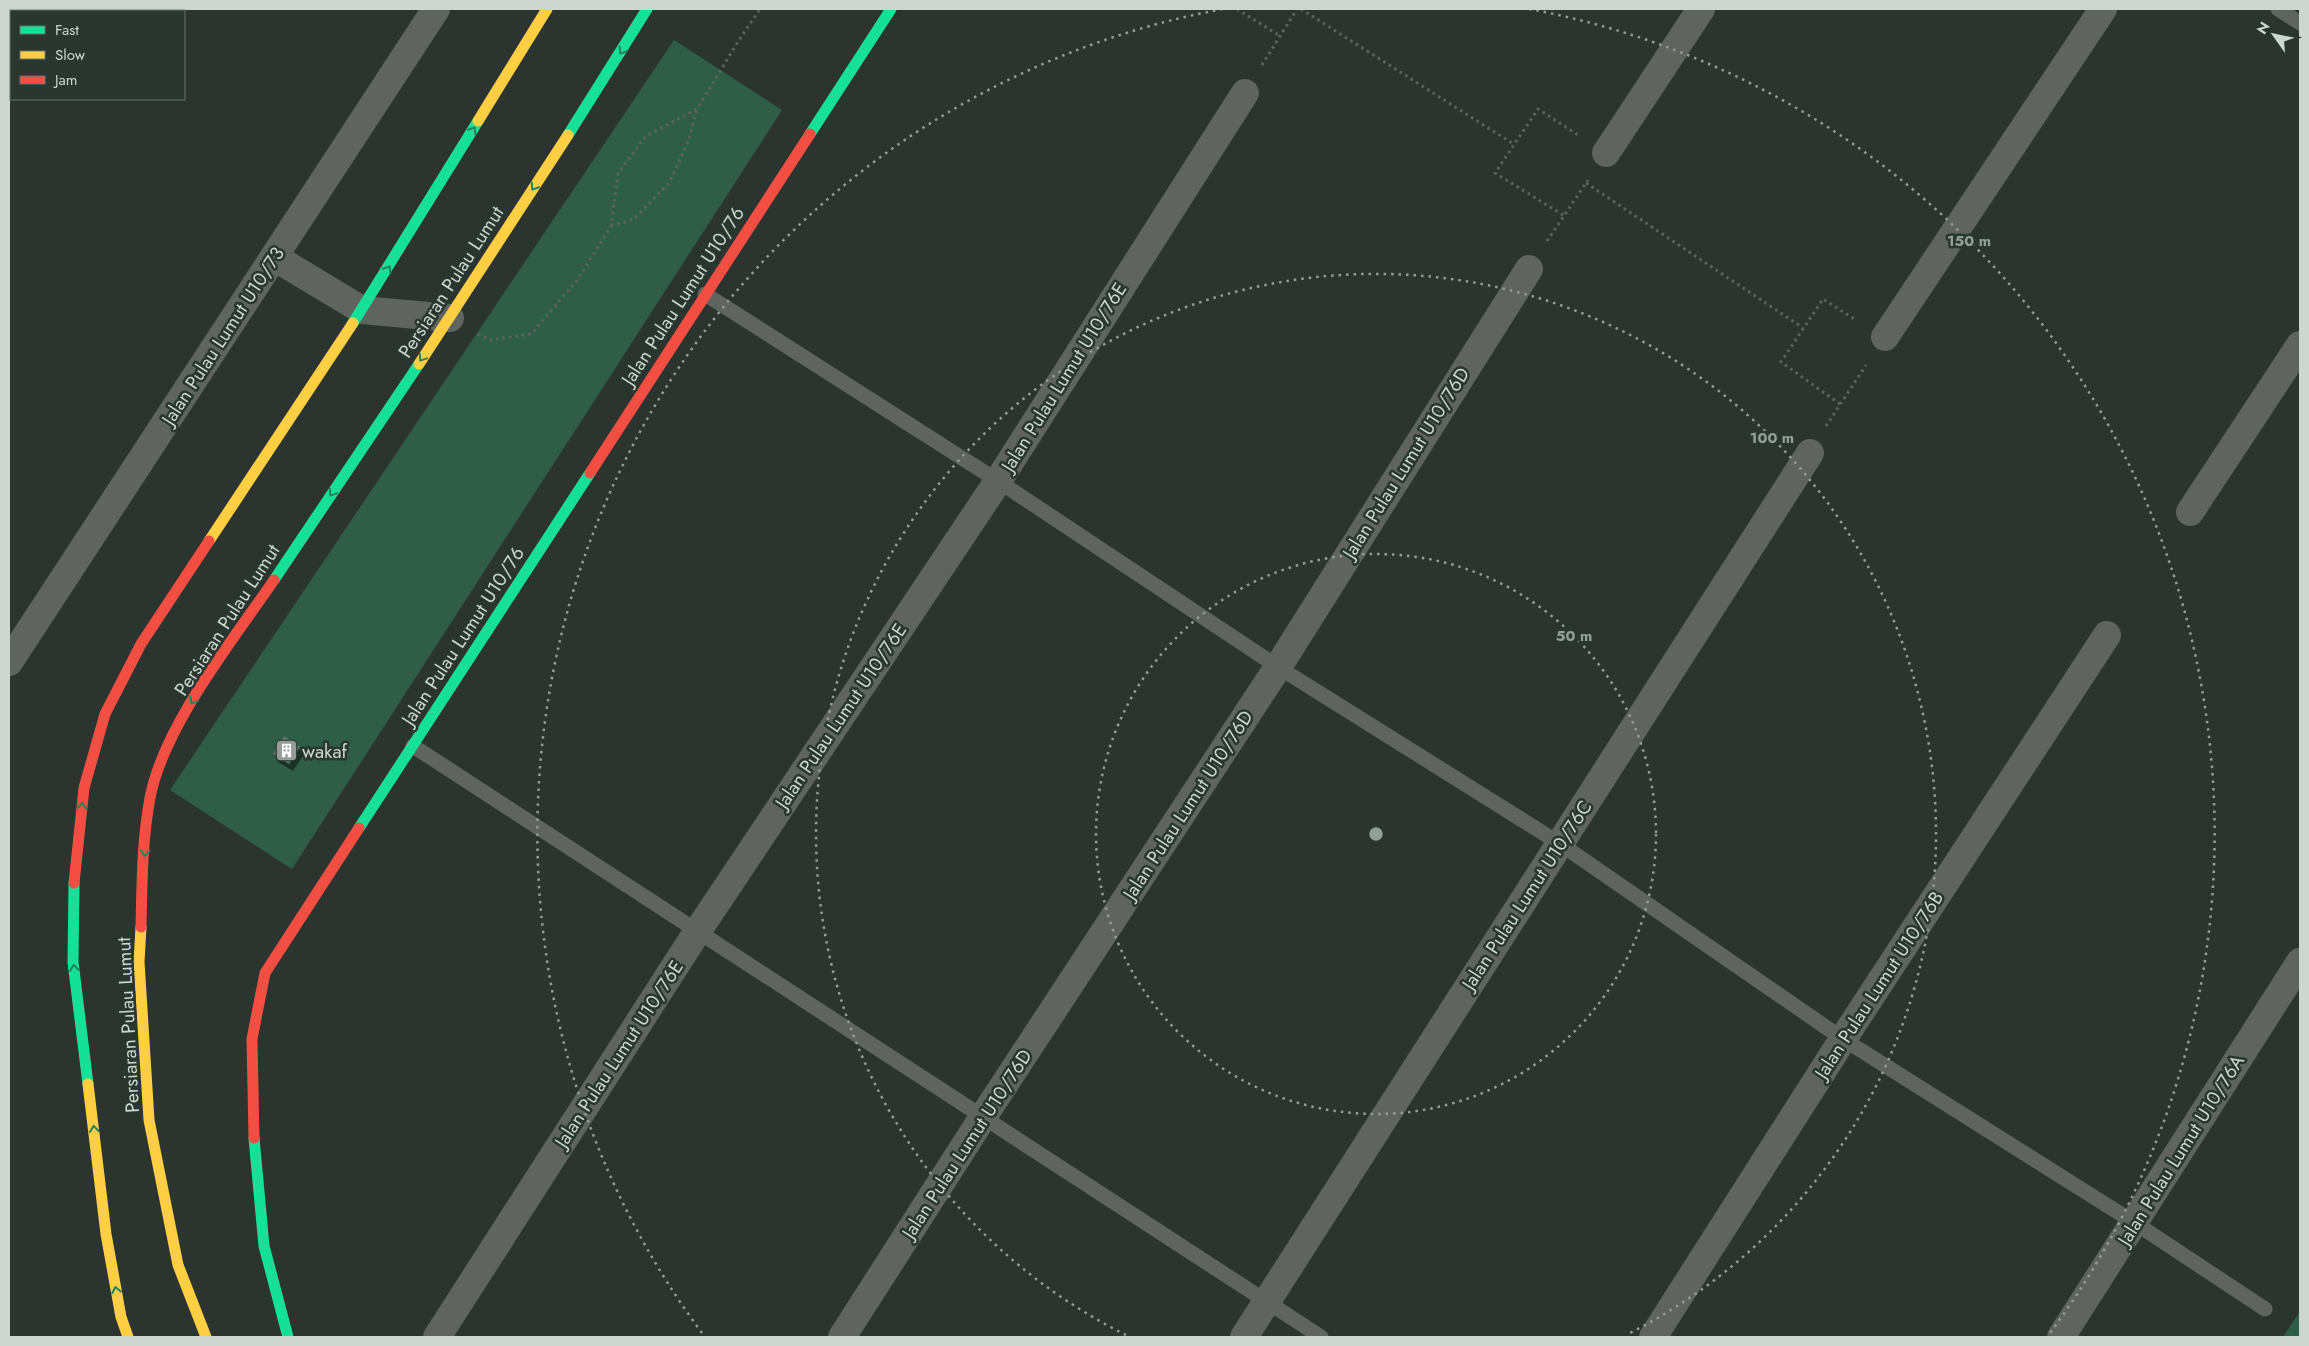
<svg xmlns="http://www.w3.org/2000/svg" width="2309" height="1346" font-family="Jost,sans-serif">
<style>
.green{fill:#2f5e48}
.shadow{fill:#0007}
.building{fill:#62736b}
.lines{fill:none;stroke-linecap:round;stroke-linejoin:round}
.path{stroke:#5e6360;stroke-width:3;stroke-dasharray:2.5 4;stroke-linecap:butt}
.lane{stroke:#5f6461;stroke-width:15}
.street{stroke:#5f6461;stroke-width:28}
.fast{stroke:#16e098;stroke-width:11}
.slow{stroke:#ffcf43;stroke-width:11}
.jam{stroke:#f24e42;stroke-width:11}
.oneway{stroke:#20835f}
.ring{fill:none;stroke:#959d99;stroke-width:2.5;stroke-dasharray:2.5 5}
.labels{text-anchor:middle;dominant-baseline:central;stroke-width:5;stroke-linejoin:round;paint-order:stroke}
.street-label{font-size:19px;fill:#cdd6d1;stroke:#293730}
.poi-label{font-size:19px;fill:#cdd6d1;stroke:#293730;text-anchor:start}
.centre{fill:#959d99;stroke:#293730;stroke-width:2.5}
.ring-label{font-size:15px;text-anchor:middle;font-weight:bold;fill:#959d99;stroke:#293730;stroke-width:5;stroke-linejoin:round;paint-order:stroke}
</style>
<rect width="100%" height="100%" fill="#2c3430"/>
<g class="green">
<path d="M674,40L782,110L292,869L170,790Z"/>
<path d="M2300,1311V1337H2283Z"/>
</g>
<path class="shadow" d="M299,748L303,756L293,771L278,762L274,754Z"/>
<path class="building" d="M284,736L300,747L289,764L273,754Z"/>
<g class="lines">
<g class="path">
<path d="M1237,9L1280,36"/>
<path d="M1301,9L1515,145"/>
<path d="M1262,65L1297,9"/>
<path d="M1586,183L1803,328"/>
<path d="M1563,215L1495,173L1538,109L1578,135"/>
<path d="M611,226L634,219L669,183L688,142L697,109"/>
<path d="M1547,241L1588,180"/>
<path d="M478,334L490,340L531,334L578,279L611,226L618,173L646,136L697,109L739,40L760,9"/>
<path d="M1840,404L1781,362L1823,299L1856,320"/>
<path d="M1826,426L1866,365"/>
</g>
<g class="lane">
<path d="M2278,9L2300,23"/>
<path d="M705,294L998,481L1278,667L1559,843L1843,1039L2135,1223L2265,1309"/>
<path d="M413,746L1321,1337"/>
</g>
<g class="street">
<path d="M61,11L63,9"/>
<path d="M1606,153L1701,9"/>
<path d="M274,257L362,310L450,318"/>
<path d="M1885,337L2103,9"/>
<path d="M2190,512L2300,345"/>
<path d="M9,662L436,9"/>
<path d="M437,1337L697,932L998,481L1245,93"/>
<path d="M842,1337L983,1117L1278,667L1529,269"/>
<path d="M1244,1337L1810,453"/>
<path d="M1653,1337L1843,1039L2107,635"/>
<path d="M2061,1337L2300,962"/>
</g>
<g class="fast">
<path d="M810,134L891,9"/>
<path d="M568,135L647,9"/>
<path d="M353,323L478,121"/>
<path d="M274,580L419,364"/>
<path d="M359,828L590,473"/>
<path d="M74,883L73,962L88,1084"/>
<path d="M254,1138L264,1246L288,1337"/>
</g>
<g class="slow">
<path d="M478,121L547,9"/>
<path d="M419,364L568,135"/>
<path d="M209,541L353,323"/>
<path d="M141,927L139,962L149,1120L178,1265L206,1337"/>
<path d="M88,1084L106,1234L121,1317L128,1337"/>
</g>
<g class="jam">
<path d="M590,473L810,134"/>
<path d="M74,883L84,788L105,714L141,644L209,541"/>
<path d="M141,927C142,885 142,840 150,798C163,727 233,640 274,580"/>
<path d="M254,1138L252,1039L265,973L359,828"/>
</g>
</g>
<defs><path id="oneway-chevron" d="M-2-3.5L2.5 0L-2 3.5" fill="none" stroke-width="1.6" stroke-linecap="round" stroke-linejoin="round" transform="scale(1.25)"/></defs>
<g class="oneway">
<use href="#oneway-chevron" transform="translate(622 51) rotate(121)"/>
<use href="#oneway-chevron" transform="translate(473 130) rotate(-58)"/>
<use href="#oneway-chevron" transform="translate(534 187) rotate(123)"/>
<use href="#oneway-chevron" transform="translate(388 269) rotate(-58)"/>
<use href="#oneway-chevron" transform="translate(422 358) rotate(124)"/>
<use href="#oneway-chevron" transform="translate(332 493) rotate(124)"/>
<use href="#oneway-chevron" transform="translate(193 701) rotate(121)"/>
<use href="#oneway-chevron" transform="translate(82 806) rotate(-83)"/>
<use href="#oneway-chevron" transform="translate(145 853) rotate(95)"/>
<use href="#oneway-chevron" transform="translate(74 968) rotate(-96)"/>
<use href="#oneway-chevron" transform="translate(94 1129) rotate(-96)"/>
<use href="#oneway-chevron" transform="translate(116 1290) rotate(-101)"/>
</g>
<g class="ring">
<circle cx="1376" cy="834" r="280"/>
<path d="M1126 1335A560 560 0 1 1 1626 1335"/>
<path d="M702 1333A839 839 0 0 1 1223 9M1529 9A839 839 0 0 1 2050 1333"/>
</g>
<defs>
<symbol id="building-square" viewBox="-11 -11 22 22"><rect x="-9" y="-9" width="18" height="18" rx="4" fill="#959d99" stroke="#293730"/><path d="M-4-6H4V6H1V3H-1V6H-4ZM-2.5-4.3h1.7v1.8h-1.7ZM.8-4.3h1.7v1.8H.8ZM-2.5-1h1.7V.8h-1.7ZM.8-1h1.7V.8H.8Z" fill="#fff"/></symbol>
</defs>
<g fill-rule="evenodd">
<use href="#building-square" x="274" y="738" width="25" height="25"/>
</g>
<g class="labels">
<g class="street-label">
<text transform="translate(451 282) rotate(-57)">Persiaran Pulau Lumut</text>
<text transform="translate(683 296) rotate(-57)">Jalan Pulau Lumut U10/76</text>
<text transform="translate(223 336) rotate(-57)">Jalan Pulau Lumut U10/73</text>
<text transform="translate(1064 377) rotate(-58)">Jalan Pulau Lumut U10/76E</text>
<text transform="translate(1406 463) rotate(-58)">Jalan Pulau Lumut U10/76D</text>
<text transform="translate(227 620) rotate(-57)">Persiaran Pulau Lumut</text>
<text transform="translate(463 636) rotate(-57)">Jalan Pulau Lumut U10/76</text>
<text transform="translate(841 716) rotate(-56)">Jalan Pulau Lumut U10/76E</text>
<text transform="translate(1188 805) rotate(-57)">Jalan Pulau Lumut U10/76D</text>
<text transform="translate(1527 895) rotate(-57)">Jalan Pulau Lumut U10/76C</text>
<text transform="translate(1879 985) rotate(-57)">Jalan Pulau Lumut U10/76B</text>
<text transform="translate(128 1025) rotate(-93)">Persiaran Pulau Lumut</text>
<text transform="translate(619 1054) rotate(-57)">Jalan Pulau Lumut U10/76E</text>
<text transform="translate(967 1144) rotate(-57)">Jalan Pulau Lumut U10/76D</text>
<text transform="translate(2181 1150) rotate(-58)">Jalan Pulau Lumut U10/76A</text>
</g>
<g class="poi-label">
<text x="302" y="751">wakaf</text>
</g>
</g>
<circle cx="1376" cy="834" r="8" class="centre"/>
<g class="ring-label">
<text x="1969" y="246">150 m</text>
<text x="1772" y="443">100 m</text>
<text x="1574" y="641">50 m</text>
</g>
<rect width="2309" height="1346" fill="none" stroke="#cdd6d1" stroke-width="20"/>
<rect x="10" y="10" width="175" height="90" fill="#293730" stroke="#6b7770"/>
<rect x="20" y="26" width="25" height="8" fill="#16e098" stroke="#6b7770"/>
<text x="55" y="35" font-size="15" fill="#cdd6d1">Fast</text>
<rect x="20" y="51" width="25" height="8" fill="#ffcf43" stroke="#6b7770"/>
<text x="55" y="60" font-size="15" fill="#cdd6d1">Slow</text>
<rect x="20" y="76" width="25" height="8" fill="#f24e42" stroke="#6b7770"/>
<text x="55" y="85" font-size="15" fill="#cdd6d1">Jam</text>
<g transform="translate(2274 35) rotate(303)" stroke="#293730" stroke-width="4" paint-order="stroke">
<path d="M0-4L9 19L0 12L-9 19Z" fill="#cdd6d1"/>
<text y="-8" font-size="14" font-weight="bold" text-anchor="middle" fill="#cdd6d1">N</text>
</g>
</svg>
